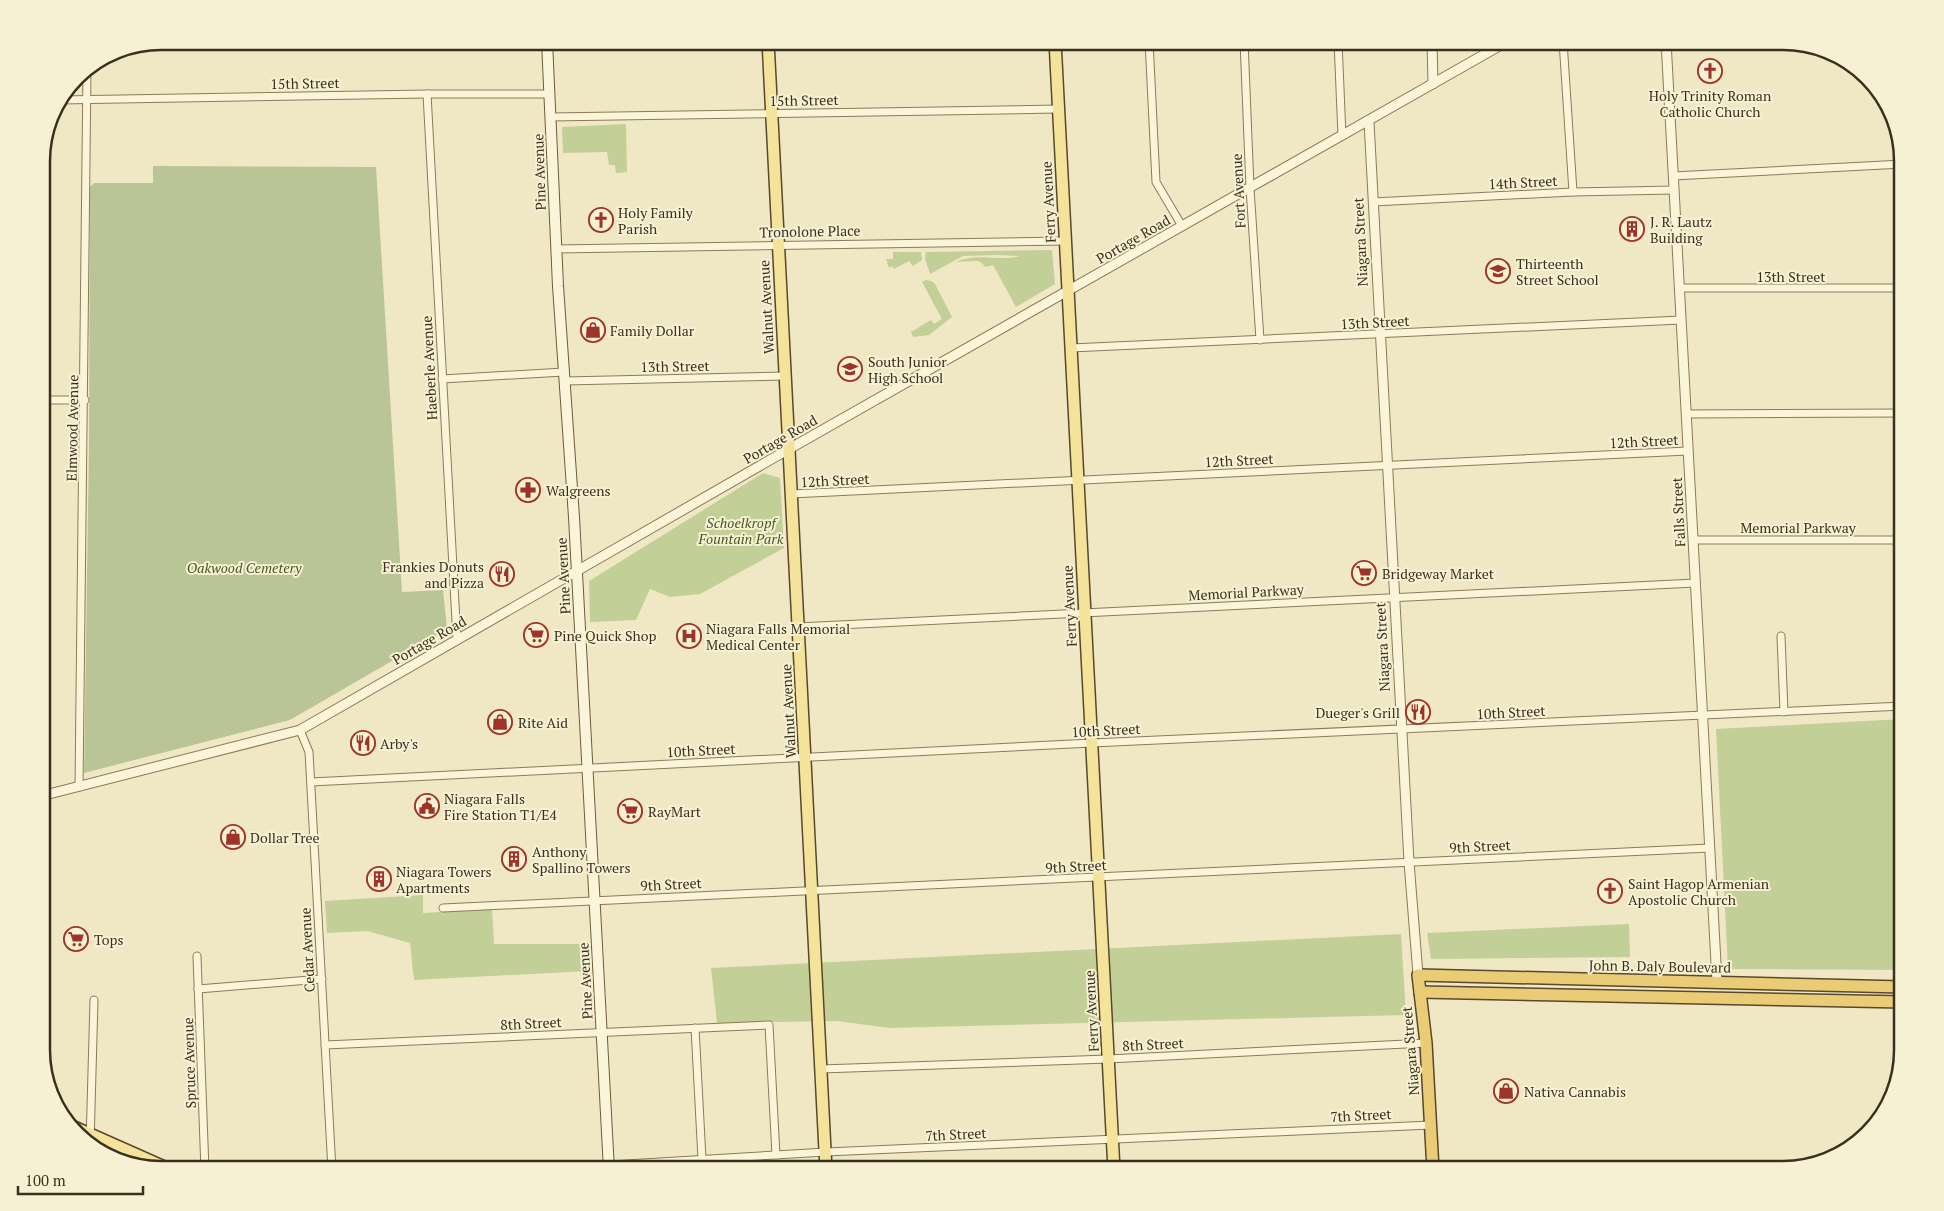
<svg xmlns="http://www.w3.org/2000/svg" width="1944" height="1211" font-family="'PT Serif',serif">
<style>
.green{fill:#c2cf97}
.cemetery{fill:#b9c497}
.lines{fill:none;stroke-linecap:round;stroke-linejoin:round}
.minor-casing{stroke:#8c7a59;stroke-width:9}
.tertiary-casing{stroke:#8c7a59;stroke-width:11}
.secondary-casing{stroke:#6e5b3d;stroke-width:12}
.primary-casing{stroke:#59472e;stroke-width:14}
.trunk-casing{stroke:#59472e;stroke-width:14}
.minor{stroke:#faf4d8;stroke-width:7}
.tertiary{stroke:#faf4d8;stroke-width:9}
.secondary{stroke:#faf4d8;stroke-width:10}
.primary{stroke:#f4e39b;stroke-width:11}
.trunk{stroke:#ebcc76;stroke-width:11}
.labels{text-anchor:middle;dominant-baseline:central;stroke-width:4;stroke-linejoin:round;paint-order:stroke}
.street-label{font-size:14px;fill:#3b301e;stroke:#f7f1d4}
.poi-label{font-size:14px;fill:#3b301e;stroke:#f7f1d4;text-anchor:start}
.park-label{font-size:14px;font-style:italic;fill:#455824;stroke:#f7f1d4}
.rim{fill:none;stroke:#3b301e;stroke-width:2.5}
</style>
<rect width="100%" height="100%" fill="#f0e8c4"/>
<g class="green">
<path d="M626,124L627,172L616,173L615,165H609L607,152L563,153L562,127Z"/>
<path d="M1052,250L1055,284L1016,307L993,265L986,267L979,261L956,262C977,252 1001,262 1020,256L996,255L963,256L930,274L925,259L926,252Z"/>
<path d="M893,252H921L922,260L913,266L909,261L894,269L892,266L889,268L886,259H893Z"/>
<path d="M926,280L931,281L935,284L952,317L929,335L913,337L911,332L931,320L934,324L942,319L922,282Z"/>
<path d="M763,473L780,478L784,548L700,594L670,597L650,589L636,620L590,622L589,581Z"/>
<path d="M1903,719V970L1728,969L1716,729Z"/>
<path d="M423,895V913L492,909L494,944H588V971L414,980L410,943L367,931L327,933L325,901Z"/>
<path d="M1629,924L1630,957L1431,959L1427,933Z"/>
<path d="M1401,934L1406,1015L889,1028L837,1021L717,1023L711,968Z"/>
</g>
<path class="cemetery" d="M153,166L376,167L402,592L443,590L447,629L290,720L84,773L89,446L90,187L94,183H153Z"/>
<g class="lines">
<defs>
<g id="minor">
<path d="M1149,41L1156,182L1182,226"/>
<path d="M1244,41L1250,188L1260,340"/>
<path d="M1338,41L1342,136"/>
<path d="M1563,41L1573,192"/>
<path d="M1666,41H1685"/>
<path d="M427,94L457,640"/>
<path d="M60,100L427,94H549"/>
<path d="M550,117L1058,109"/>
<path d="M1673,176L1903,164"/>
<path d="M1373,202L1573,192L1674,190"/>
<path d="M556,249L1065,241"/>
<path d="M1679,288H1903"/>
<path d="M1071,348L1681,320"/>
<path d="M442,379L564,372"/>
<path d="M565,381L785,376"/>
<path d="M41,400H85"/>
<path d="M1686,414L1903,413"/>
<path d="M791,494L1688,451"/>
<path d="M1693,540H1903"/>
<path d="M798,627L1695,583"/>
<path d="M1781,636L1784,712"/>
<path d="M300,730L309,752L332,1170"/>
<path d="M311,782L1092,743L1903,706"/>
<path d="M79,787L87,69"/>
<path d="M443,908L1710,848"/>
<path d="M197,956L205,1170"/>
<path d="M198,989L322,979"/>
<path d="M695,1028L702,1159"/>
<path d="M325,1045L769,1025L776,1155"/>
<path d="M821,1069L1108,1059L1426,1043"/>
<path d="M90,1144L94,1000"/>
<path d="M483,1170L531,1167L559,1168L826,1152L1431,1125"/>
</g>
<g id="tertiary">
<path d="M1432,41L1433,84"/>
<path d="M1666,41L1717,982"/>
<path d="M1369,122L1409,862L1418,975"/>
<path d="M41,796L300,730L789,449L1508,41"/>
</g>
<path id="secondary" d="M547,41L558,286L574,517L609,1170"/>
<g id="primary">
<path d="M768,41L826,1170"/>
<path d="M1055,41L1114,1170"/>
<path d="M74,1127L171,1170"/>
</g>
<g id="trunk">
<path d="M1420,992L1903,1002"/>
<path d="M1433,1170L1426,1043L1418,975L1903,987"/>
</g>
</defs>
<use href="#minor" class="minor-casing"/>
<use href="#tertiary" class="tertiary-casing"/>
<use href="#secondary" class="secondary-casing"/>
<use href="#primary" class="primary-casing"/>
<use href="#trunk" class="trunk-casing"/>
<use href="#minor" class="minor"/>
<use href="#tertiary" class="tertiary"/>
<use href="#secondary" class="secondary"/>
<use href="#primary" class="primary"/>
<use href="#trunk" class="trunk"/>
</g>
<defs>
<symbol id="church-ring" viewBox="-11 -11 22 22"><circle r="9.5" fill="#f7f1d4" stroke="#9d3427" stroke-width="1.5"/><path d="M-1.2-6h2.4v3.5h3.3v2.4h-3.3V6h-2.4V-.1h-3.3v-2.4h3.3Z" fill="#9d3427"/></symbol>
<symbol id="building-ring" viewBox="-11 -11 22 22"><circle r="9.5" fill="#f7f1d4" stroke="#9d3427" stroke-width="1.5"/><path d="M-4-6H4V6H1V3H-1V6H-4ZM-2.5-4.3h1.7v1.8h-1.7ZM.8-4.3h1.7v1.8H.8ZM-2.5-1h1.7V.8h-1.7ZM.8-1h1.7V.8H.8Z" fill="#9d3427"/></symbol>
<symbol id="school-ring" viewBox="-11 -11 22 22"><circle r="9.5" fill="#f7f1d4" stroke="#9d3427" stroke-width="1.5"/><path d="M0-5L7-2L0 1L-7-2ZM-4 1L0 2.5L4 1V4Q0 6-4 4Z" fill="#9d3427"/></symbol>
<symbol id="shop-ring" viewBox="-11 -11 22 22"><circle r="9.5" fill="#f7f1d4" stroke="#9d3427" stroke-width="1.5"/><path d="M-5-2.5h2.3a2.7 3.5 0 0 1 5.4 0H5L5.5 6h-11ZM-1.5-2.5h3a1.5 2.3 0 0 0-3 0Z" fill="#9d3427"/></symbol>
<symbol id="pharmacy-ring" viewBox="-11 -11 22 22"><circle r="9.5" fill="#f7f1d4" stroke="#9d3427" stroke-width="1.5"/><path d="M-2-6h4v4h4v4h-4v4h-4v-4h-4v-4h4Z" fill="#9d3427"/></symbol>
<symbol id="supermarket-ring" viewBox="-11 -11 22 22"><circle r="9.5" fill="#f7f1d4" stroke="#9d3427" stroke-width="1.5"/><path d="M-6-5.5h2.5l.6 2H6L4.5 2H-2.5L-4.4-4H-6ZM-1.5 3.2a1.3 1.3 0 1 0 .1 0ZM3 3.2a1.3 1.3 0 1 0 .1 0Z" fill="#9d3427"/></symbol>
<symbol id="restaurant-ring" viewBox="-11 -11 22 22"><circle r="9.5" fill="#f7f1d4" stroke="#9d3427" stroke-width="1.5"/><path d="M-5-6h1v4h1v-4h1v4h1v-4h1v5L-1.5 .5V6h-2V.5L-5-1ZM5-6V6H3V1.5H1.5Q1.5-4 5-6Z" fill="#9d3427"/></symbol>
<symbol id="hospital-ring" viewBox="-11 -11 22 22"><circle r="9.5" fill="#f7f1d4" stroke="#9d3427" stroke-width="1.5"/><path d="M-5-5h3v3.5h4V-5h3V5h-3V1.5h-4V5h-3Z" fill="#9d3427"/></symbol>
<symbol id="civic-ring" viewBox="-11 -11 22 22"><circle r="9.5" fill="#f7f1d4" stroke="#9d3427" stroke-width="1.5"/><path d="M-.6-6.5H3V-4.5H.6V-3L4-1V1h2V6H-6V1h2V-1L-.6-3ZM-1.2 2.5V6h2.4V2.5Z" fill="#9d3427"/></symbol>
</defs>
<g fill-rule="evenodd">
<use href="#church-ring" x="1696" y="57" width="28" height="28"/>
<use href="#church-ring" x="587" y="206" width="28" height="28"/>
<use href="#building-ring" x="1618" y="215" width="28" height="28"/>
<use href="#school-ring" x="1484" y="257" width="28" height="28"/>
<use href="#shop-ring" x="579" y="316" width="28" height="28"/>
<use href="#school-ring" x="836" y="355" width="28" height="28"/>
<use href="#pharmacy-ring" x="514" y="476" width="28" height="28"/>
<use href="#supermarket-ring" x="1350" y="559" width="28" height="28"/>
<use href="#restaurant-ring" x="488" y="560" width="28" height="28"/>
<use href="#supermarket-ring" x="522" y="621" width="28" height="28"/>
<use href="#hospital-ring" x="675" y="622" width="28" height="28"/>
<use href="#restaurant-ring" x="1404" y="698" width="28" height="28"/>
<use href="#shop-ring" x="486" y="708" width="28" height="28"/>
<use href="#restaurant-ring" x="349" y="729" width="28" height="28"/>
<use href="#civic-ring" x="413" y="792" width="28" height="28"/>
<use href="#supermarket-ring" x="616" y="797" width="28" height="28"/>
<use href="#shop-ring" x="219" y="823" width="28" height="28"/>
<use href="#building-ring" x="500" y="845" width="28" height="28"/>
<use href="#building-ring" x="365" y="865" width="28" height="28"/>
<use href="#church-ring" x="1596" y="877" width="28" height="28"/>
<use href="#supermarket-ring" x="62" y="925" width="28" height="28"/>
<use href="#shop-ring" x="1492" y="1077" width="28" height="28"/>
</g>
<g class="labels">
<g class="street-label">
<text transform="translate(305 83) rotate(-1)">15th Street</text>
<text transform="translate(804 100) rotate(-1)">15th Street</text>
<text transform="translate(539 172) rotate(-92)">Pine Avenue</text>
<text transform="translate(1523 182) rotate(-3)">14th Street</text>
<text transform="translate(1238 191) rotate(-93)">Fort Avenue</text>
<text transform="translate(1048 202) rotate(-93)">Ferry Avenue</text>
<text transform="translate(810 231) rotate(-1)">Tronolone Place</text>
<text transform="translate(1133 239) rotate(-30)">Portage Road</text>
<text transform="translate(1360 242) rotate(-93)">Niagara Street</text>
<text x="1791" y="276">13th Street</text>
<text transform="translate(766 307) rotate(-93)">Walnut Avenue</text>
<text transform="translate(1375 322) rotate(-3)">13th Street</text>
<text transform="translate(675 366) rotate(-1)">13th Street</text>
<text transform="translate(429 368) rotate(-93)">Haeberle Avenue</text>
<text transform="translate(72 428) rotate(-89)">Elmwood Avenue</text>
<text transform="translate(780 439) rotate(-30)">Portage Road</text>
<text transform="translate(1644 441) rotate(-3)">12th Street</text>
<text transform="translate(1239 460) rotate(-3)">12th Street</text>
<text transform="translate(835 480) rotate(-3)">12th Street</text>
<text transform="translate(1678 512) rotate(-93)">Falls Street</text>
<text x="1798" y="527">Memorial Parkway</text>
<text transform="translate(563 576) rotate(-93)">Pine Avenue</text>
<text transform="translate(1246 592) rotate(-3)">Memorial Parkway</text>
<text transform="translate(1069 606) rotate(-93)">Ferry Avenue</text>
<text transform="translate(429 640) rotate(-30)">Portage Road</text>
<text transform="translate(1382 647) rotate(-93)">Niagara Street</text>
<text transform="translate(788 711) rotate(-93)">Walnut Avenue</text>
<text transform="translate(1511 712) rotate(-3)">10th Street</text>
<text transform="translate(1106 730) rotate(-3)">10th Street</text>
<text transform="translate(701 750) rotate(-3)">10th Street</text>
<text transform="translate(1480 846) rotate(-3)">9th Street</text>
<text transform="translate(1076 866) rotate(-3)">9th Street</text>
<text transform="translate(671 884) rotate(-3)">9th Street</text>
<text transform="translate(307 950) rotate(-93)">Cedar Avenue</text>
<text transform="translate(1660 966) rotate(1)">John B. Daly Boulevard</text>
<text transform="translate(585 981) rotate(-93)">Pine Avenue</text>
<text transform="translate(1091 1011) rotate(-93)">Ferry Avenue</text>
<text transform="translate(531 1023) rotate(-3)">8th Street</text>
<text transform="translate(1153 1044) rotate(-3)">8th Street</text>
<text transform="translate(1410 1051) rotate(-95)">Niagara Street</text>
<text transform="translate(189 1063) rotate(-92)">Spruce Avenue</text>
<text transform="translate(1361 1115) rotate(-3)">7th Street</text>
<text transform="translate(956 1134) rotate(-3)">7th Street</text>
</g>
<g class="poi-label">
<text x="1710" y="95" text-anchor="middle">Holy Trinity Roman<tspan x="1710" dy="16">Catholic Church</tspan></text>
<text x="618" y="212">Holy Family<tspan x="618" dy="16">Parish</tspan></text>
<text x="1650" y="221">J. R. Lautz<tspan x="1650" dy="16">Building</tspan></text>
<text x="1516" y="263">Thirteenth<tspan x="1516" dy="16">Street School</tspan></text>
<text x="610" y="330">Family Dollar</text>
<text x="868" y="361">South Junior<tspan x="868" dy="16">High School</tspan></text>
<text x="546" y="490">Walgreens</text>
<text x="484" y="566" text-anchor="end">Frankies Donuts<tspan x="484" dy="16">and Pizza</tspan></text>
<text x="1382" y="573">Bridgeway Market</text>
<text x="706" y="628">Niagara Falls Memorial<tspan x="706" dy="16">Medical Center</tspan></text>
<text x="554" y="635">Pine Quick Shop</text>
<text x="1400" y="712" text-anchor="end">Dueger's Grill</text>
<text x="518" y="722">Rite Aid</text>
<text x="380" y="743">Arby's</text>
<text x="444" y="798">Niagara Falls<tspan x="444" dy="16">Fire Station T1/E4</tspan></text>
<text x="648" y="811">RayMart</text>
<text x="250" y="837">Dollar Tree</text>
<text x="532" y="851">Anthony<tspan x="532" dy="16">Spallino Towers</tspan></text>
<text x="396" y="871">Niagara Towers<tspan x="396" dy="16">Apartments</tspan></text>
<text x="1628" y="883">Saint Hagop Armenian<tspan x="1628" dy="16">Apostolic Church</tspan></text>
<text x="94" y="939">Tops</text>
<text x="1524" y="1091">Nativa Cannabis</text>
</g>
<g class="park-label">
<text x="741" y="522">Schoelkropf<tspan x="741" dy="16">Fountain Park</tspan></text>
<text x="244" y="567">Oakwood Cemetery</text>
</g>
</g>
<path d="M0 0H1944V1211H0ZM161 50H1783A111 111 0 0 1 1894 161V1050A111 111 0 0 1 1783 1161H161A111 111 0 0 1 50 1050V161A111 111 0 0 1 161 50Z" fill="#f7f1d4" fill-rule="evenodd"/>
<path class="rim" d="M161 50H1783A111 111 0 0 1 1894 161V1050A111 111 0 0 1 1783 1161H161A111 111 0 0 1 50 1050V161A111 111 0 0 1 161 50Z"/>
<path d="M18 1186v8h125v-8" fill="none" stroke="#3b301e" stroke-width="2.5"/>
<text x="25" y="1186" font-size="15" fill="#3b301e" stroke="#f7f1d4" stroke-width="4" paint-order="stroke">100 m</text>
</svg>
